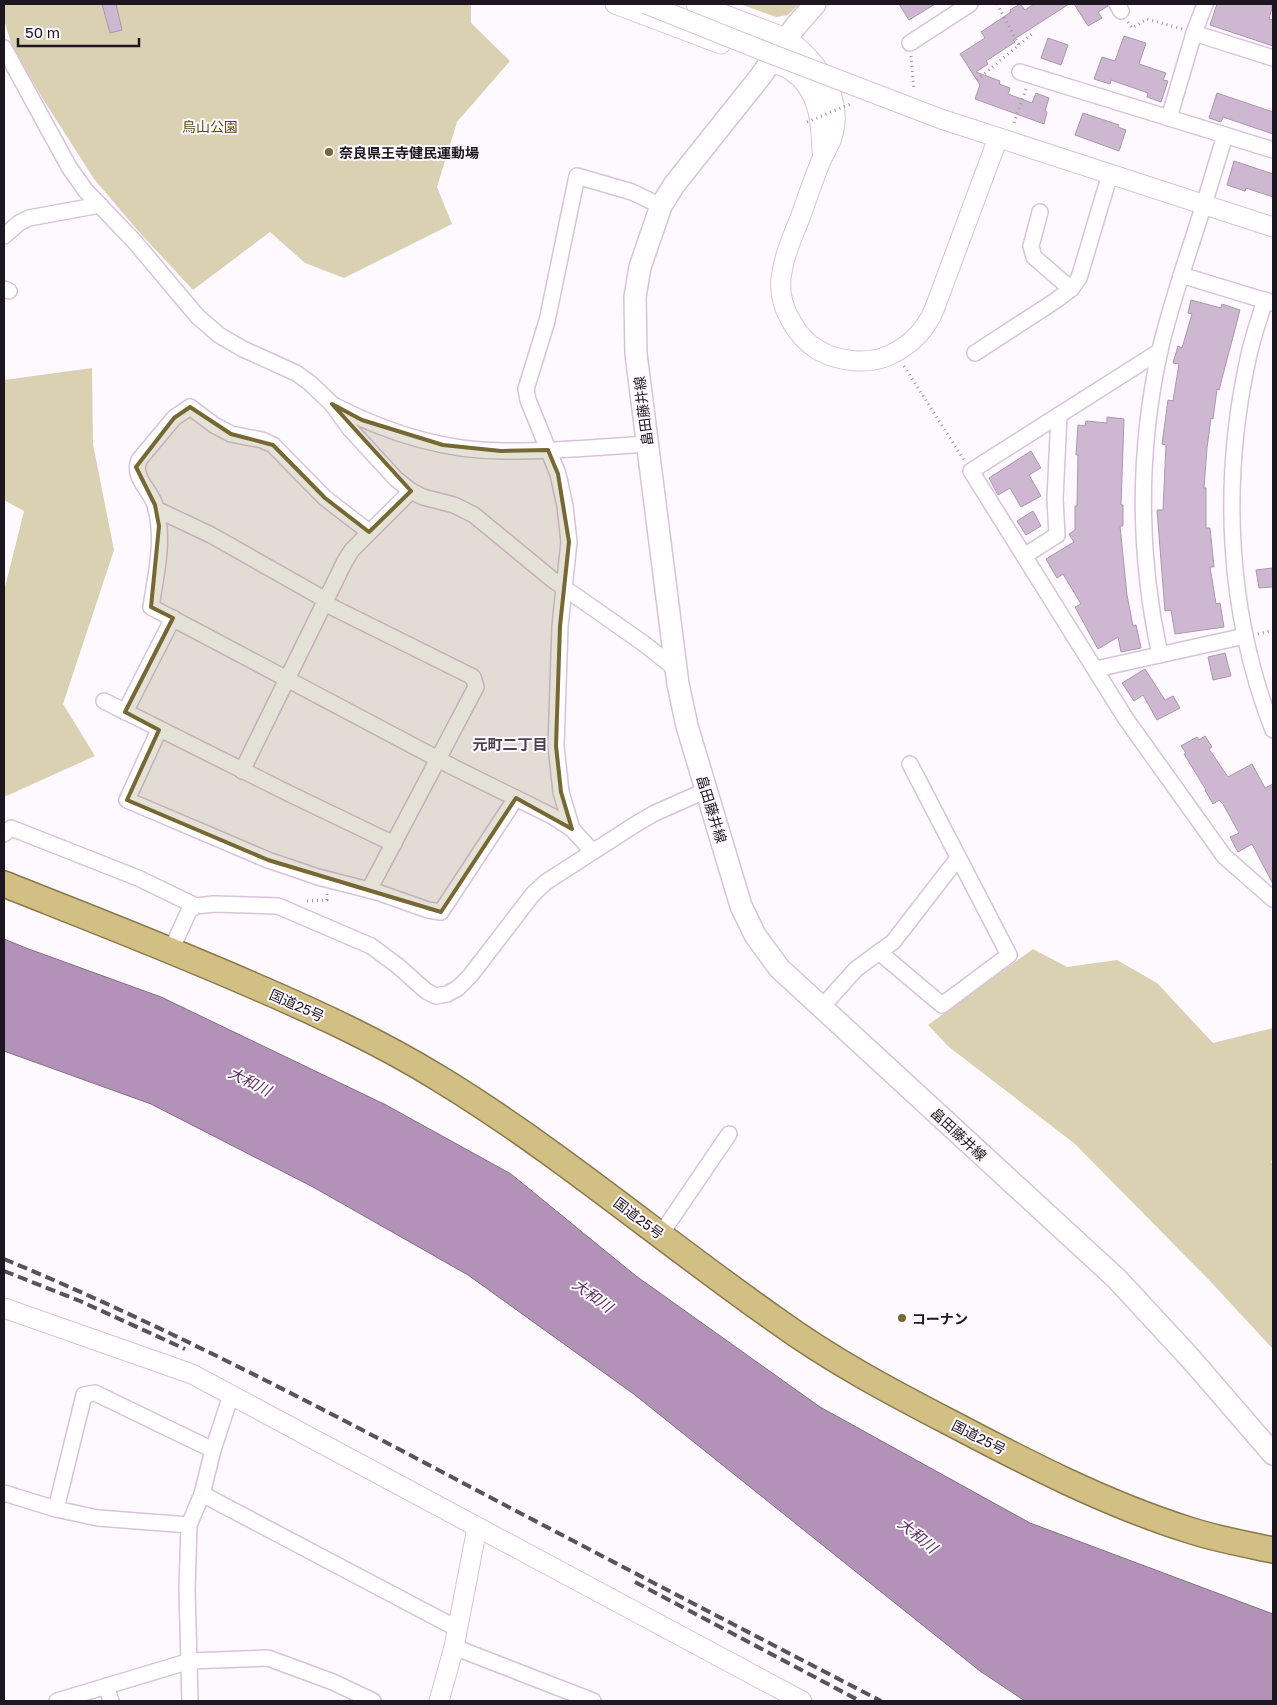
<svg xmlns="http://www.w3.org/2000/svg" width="1277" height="1705" font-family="'Golos Text','Noto Sans JP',sans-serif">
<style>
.green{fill:#dad1b3}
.water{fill:#b292b7;stroke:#856c89}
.building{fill:#cdb7d1;stroke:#ab96af}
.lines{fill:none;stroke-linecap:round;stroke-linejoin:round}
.minor-casing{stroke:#d8c2dc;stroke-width:18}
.tertiary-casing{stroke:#d8c2dc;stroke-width:21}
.secondary-casing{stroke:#d8c2dc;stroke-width:24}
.trunk-casing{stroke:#8b794c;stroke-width:28}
.path{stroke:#9f989f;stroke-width:3;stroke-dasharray:1 4;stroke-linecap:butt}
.minor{stroke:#fff;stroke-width:15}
.tertiary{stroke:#fff;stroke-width:19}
.secondary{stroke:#fff;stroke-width:21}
.trunk{stroke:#d2bf83;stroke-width:25}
.rail{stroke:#5a525b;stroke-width:4;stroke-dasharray:10 5;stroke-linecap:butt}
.tertiary-bridge-casing{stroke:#d8c2dc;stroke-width:21;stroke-linecap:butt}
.path-bridge{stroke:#9f989f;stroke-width:3;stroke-dasharray:1 4;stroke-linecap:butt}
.tertiary-bridge{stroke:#fff;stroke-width:19}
.marked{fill:#766734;fill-opacity:0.2;stroke:#766734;stroke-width:4;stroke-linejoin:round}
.poi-dot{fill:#766734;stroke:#fef9fe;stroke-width:2}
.labels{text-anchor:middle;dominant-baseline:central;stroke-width:4;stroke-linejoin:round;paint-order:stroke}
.park-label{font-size:14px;fill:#5a4a12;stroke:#fef9fe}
.poi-label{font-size:14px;font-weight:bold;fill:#1d151f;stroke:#fef9fe;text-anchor:start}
.street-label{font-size:14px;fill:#1d151f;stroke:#fef9fe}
.neighbourhood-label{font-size:15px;font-weight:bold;fill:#513e54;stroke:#fef9fe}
.water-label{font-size:15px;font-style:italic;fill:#5a3061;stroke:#fef9fe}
</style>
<rect width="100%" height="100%" fill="#fef9fe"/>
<g class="green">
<path d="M4,4H471V23L510,61L457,122L437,187L452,224L344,278L305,263L270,232L193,290L139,232L94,179L41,96L12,46L4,20Z"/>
<path d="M740,4H799L788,15L776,17Z"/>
<path d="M92,368L93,444L114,550L63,704L95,756L4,797V591L24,511L4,500V380Z"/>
<path d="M1033,949L1067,967L1117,960L1157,983L1213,1043L1273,1028V1158L1271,1162L1273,1164V1349L1209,1280L1075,1144L949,1047L928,1025Z"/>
</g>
<path class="water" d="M4,939L26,948L161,997L386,1105L511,1174L636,1276L820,1407L1030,1523L1273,1614V1701H1025L980,1671L635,1395L468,1275L313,1187L151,1104L4,1051Z"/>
<g class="building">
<path d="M102,4H116L122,30L110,33Z"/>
<path d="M899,4H935L909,20Z"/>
<path d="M1020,4L1025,10L1034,4H1069L1013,40L1015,42L986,61L988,64L976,72L1000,81L999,84L1010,88L1008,94L1032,103L1036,93L1049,98L1045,111L1047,112L1044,124L975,99L980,85L960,54L985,38L981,32L1011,12L1010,10Z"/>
<path d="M1074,4H1108V6L1098,12L1102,18L1088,26Z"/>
<path d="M1217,4H1273L1269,19L1273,20V46L1210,25Z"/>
<path d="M1124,36L1146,43L1139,64L1166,73L1163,80L1168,81L1161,102L1147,97L1148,93L1111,80L1110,84L1094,79L1102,57L1115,61Z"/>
<path d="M1048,38L1068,45L1061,65L1041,58Z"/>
<path d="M1217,93L1273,112V134L1223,117L1221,122L1209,118Z"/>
<path d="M1083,113L1119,125L1118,127L1126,130L1119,151L1075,135Z"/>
<path d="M1234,161L1273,174V197L1246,188L1245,191L1227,185Z"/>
<path d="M1191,300L1221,308L1222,304L1240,310L1219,390L1217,389L1213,419L1211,418L1207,448L1204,488H1206V528H1210L1214,567H1210L1216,604L1220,603L1224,627L1175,634L1171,610L1165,611L1157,510H1163L1166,445L1162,444L1168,400L1173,401L1179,364L1173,363L1178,346L1182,348L1192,314L1188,313Z"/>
<path d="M1107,417L1124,419L1121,505H1123V526H1120L1127,595L1133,626L1136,625L1141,648L1121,652L1118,637L1098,649L1075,607L1081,604L1063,574L1057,578L1046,559L1074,542L1069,534L1075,530V506H1077L1078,455H1076L1078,425L1085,426L1086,421L1107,423Z"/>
<path d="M1031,451L1041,468L1029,475L1041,496L1021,507L1010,488L998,495L989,478Z"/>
<path d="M1033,511L1041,526L1026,535L1017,521Z"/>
<path d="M1272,568L1273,587L1259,588L1256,570Z"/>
<path d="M1225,653L1231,676L1213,680L1208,657Z"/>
<path d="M1145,669L1165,700L1173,696L1180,708L1157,720L1143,695L1134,701L1122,683Z"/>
<path d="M1205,736L1212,747L1209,749L1228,777L1252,764L1265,788L1273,784V884L1252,844L1238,852L1230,837L1239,833L1223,804L1219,800L1213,804L1205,790H1206L1184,754L1186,753L1181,746L1197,737L1199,740Z"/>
</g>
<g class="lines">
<defs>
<g id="minor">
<path d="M1117,4L1121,11"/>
<path d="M1194,33L1273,58"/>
<path d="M910,43L970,4"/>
<path d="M4,48L69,167L86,191L134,241L198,317L219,335L243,349L296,373L310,383L332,404L350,429L396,479L411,491L423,497L454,505L474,515L553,580L643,643L676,669"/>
<path d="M1020,72L1273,150"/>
<path d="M1169,118L1194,33L1205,4"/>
<path d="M1040,212L1031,246L1034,257L1071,289"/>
<path d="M4,236L19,223L29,218L100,205"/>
<path d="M1181,275L1273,303"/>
<path d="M4,289L9,291"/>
<path d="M1265,300C1259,320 1252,339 1248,359C1221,483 1227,612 1273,730"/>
<path d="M1160,351L971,471L1126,719L1224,856L1273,899"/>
<path d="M975,353L1055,301L1071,289L1079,278L1110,174"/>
<path d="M335,406C386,432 445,451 503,451C551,452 599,447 647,444"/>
<path d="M156,509L211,535L326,600"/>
<path d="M369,532L325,498L273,445L262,440L231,434L214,425L190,407L174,418L139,460C132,478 150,489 155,505C165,538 156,574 151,607L453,767L552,816L572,829L592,851"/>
<path d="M1024,556L1057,535L1055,499L1059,415"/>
<path d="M324,603L473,677L476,687L369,890"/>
<path d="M1160,655C1138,554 1138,450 1160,350C1170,307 1184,267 1197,226C1207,196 1216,165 1225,135"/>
<path d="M1096,669L1245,636"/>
<path d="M104,701L288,793L394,844"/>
<path d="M125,712L173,618"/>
<path d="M159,730L127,800L268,860L318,877L377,892L428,910L441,912L516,798"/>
<path d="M242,771L345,561L352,550L411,491"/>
<path d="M572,829L561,792L556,746L560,626L569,542L565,506L558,474L528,400L526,389L547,321L577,176L632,192L661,206"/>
<path d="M4,834L11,828L138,878L196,906"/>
<path d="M171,950L189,911L196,906L214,904L278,906L371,946L398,966L426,991L436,996L447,994L458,988L470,976L533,894L546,882L636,824L655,813L707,790"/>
<path d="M879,952L942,1005L1009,955L910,764"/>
<path d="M821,1008L856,969L893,942L958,858"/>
<path d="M661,1234L729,1134"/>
<path d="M4,1493L56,1509L98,1518L189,1525"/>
<path d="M202,1494L458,1629"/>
<path d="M56,1509L84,1395L95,1393L213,1450"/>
<path d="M454,1647L593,1701"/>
<path d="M106,1686L111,1701"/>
<path d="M57,1701L190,1661L268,1658L333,1682L373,1701"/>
<path d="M190,1701L187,1589L189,1525L202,1494L213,1450L231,1395"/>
</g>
<g id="tertiary">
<path d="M615,4L721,44"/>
<path d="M696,4L786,38C813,57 838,89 835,123C833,142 828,145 821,161C813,180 807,199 800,218C792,238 783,258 781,279C778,305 796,337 818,350C839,362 868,365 890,355C911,345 925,331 934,310L998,138"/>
<path d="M768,61C775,64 784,66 790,70C819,88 821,121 822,151"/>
<path d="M941,119L1273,227"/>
<path d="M4,1308L192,1374L802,1701"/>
<path d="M439,1701L454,1647L477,1528"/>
</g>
<path id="secondary" d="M815,4L795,27L760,77L674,185L661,206L640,267L635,297L636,354L678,684L687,726L741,906L755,935L779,968L1117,1279L1191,1359L1273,1454"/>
<path id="trunk" d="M4,884C87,917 170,949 252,985C317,1013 380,1042 440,1079C558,1151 663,1241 776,1320C831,1360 891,1392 951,1423C1027,1463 1106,1504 1189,1530C1216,1539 1245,1544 1273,1550"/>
</defs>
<use href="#minor" class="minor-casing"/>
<use href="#tertiary" class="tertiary-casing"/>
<use href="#secondary" class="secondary-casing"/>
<use href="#trunk" class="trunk-casing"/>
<g class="path">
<path d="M997,4L1019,45"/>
<path d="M1128,22L1132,28L1147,19L1182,29"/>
<path d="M911,56L914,90"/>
<path d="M977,80L1033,33"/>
<path d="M1014,123L1026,89"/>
<path d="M904,366L964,460"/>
<path d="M1258,634L1273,630"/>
<path d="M307,901L327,900V894"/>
</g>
<use href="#minor" class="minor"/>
<use href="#tertiary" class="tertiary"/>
<use href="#secondary" class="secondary"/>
<use href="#trunk" class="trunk"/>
<g class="rail">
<path d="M4,1259C168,1327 325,1410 482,1493C615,1563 748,1632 881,1701"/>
<path d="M4,1271L80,1301L185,1349"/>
<path d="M635,1582L860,1701"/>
</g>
<defs>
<path id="tertiary-bridge" d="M646,4L761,50L941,119"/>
</defs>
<use href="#tertiary-bridge" class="tertiary-bridge-casing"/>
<path class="path-bridge" d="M807,122L853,103"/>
<use href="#tertiary-bridge" class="tertiary-bridge"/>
</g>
<path class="marked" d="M332,404L362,420L443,445L501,451L548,450L558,474L569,542L560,626L556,746L561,792L572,829L516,798L441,912L268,860L127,800L159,730L125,712L173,618L151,607L159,526L155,505L136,467L174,418L190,407L231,434L273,445L325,498L369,532L411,491Z"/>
<g class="poi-dot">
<circle cx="329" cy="152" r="5"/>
<circle cx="902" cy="1318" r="5"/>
</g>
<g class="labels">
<g class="park-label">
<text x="210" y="126">烏山公園</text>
</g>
<g class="poi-label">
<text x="339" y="152">奈良県王寺健民運動場</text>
<text x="912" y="1318">コーナン</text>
</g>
<g class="street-label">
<text transform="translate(643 411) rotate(-97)">畠田藤井線</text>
<text transform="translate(712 809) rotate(73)">畠田藤井線</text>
<text transform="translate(297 1005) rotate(24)">国道25号</text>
<text transform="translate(959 1134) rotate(43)">畠田藤井線</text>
<text transform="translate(639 1218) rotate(37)">国道25号</text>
<text transform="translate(979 1437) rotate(27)">国道25号</text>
</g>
<g class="neighbourhood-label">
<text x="510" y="744">元町二丁目</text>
</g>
<g class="water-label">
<text transform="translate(250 1081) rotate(27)">大和川</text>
<text transform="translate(593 1295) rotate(36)">大和川</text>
<text transform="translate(918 1535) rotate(39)">大和川</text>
</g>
</g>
<rect width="1277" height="1705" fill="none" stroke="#1d151f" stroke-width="10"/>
<path d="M18 38v8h121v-8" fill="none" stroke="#1d151f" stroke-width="2.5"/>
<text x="25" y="38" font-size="15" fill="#1d151f" stroke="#fef9fe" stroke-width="4" paint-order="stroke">50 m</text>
</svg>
